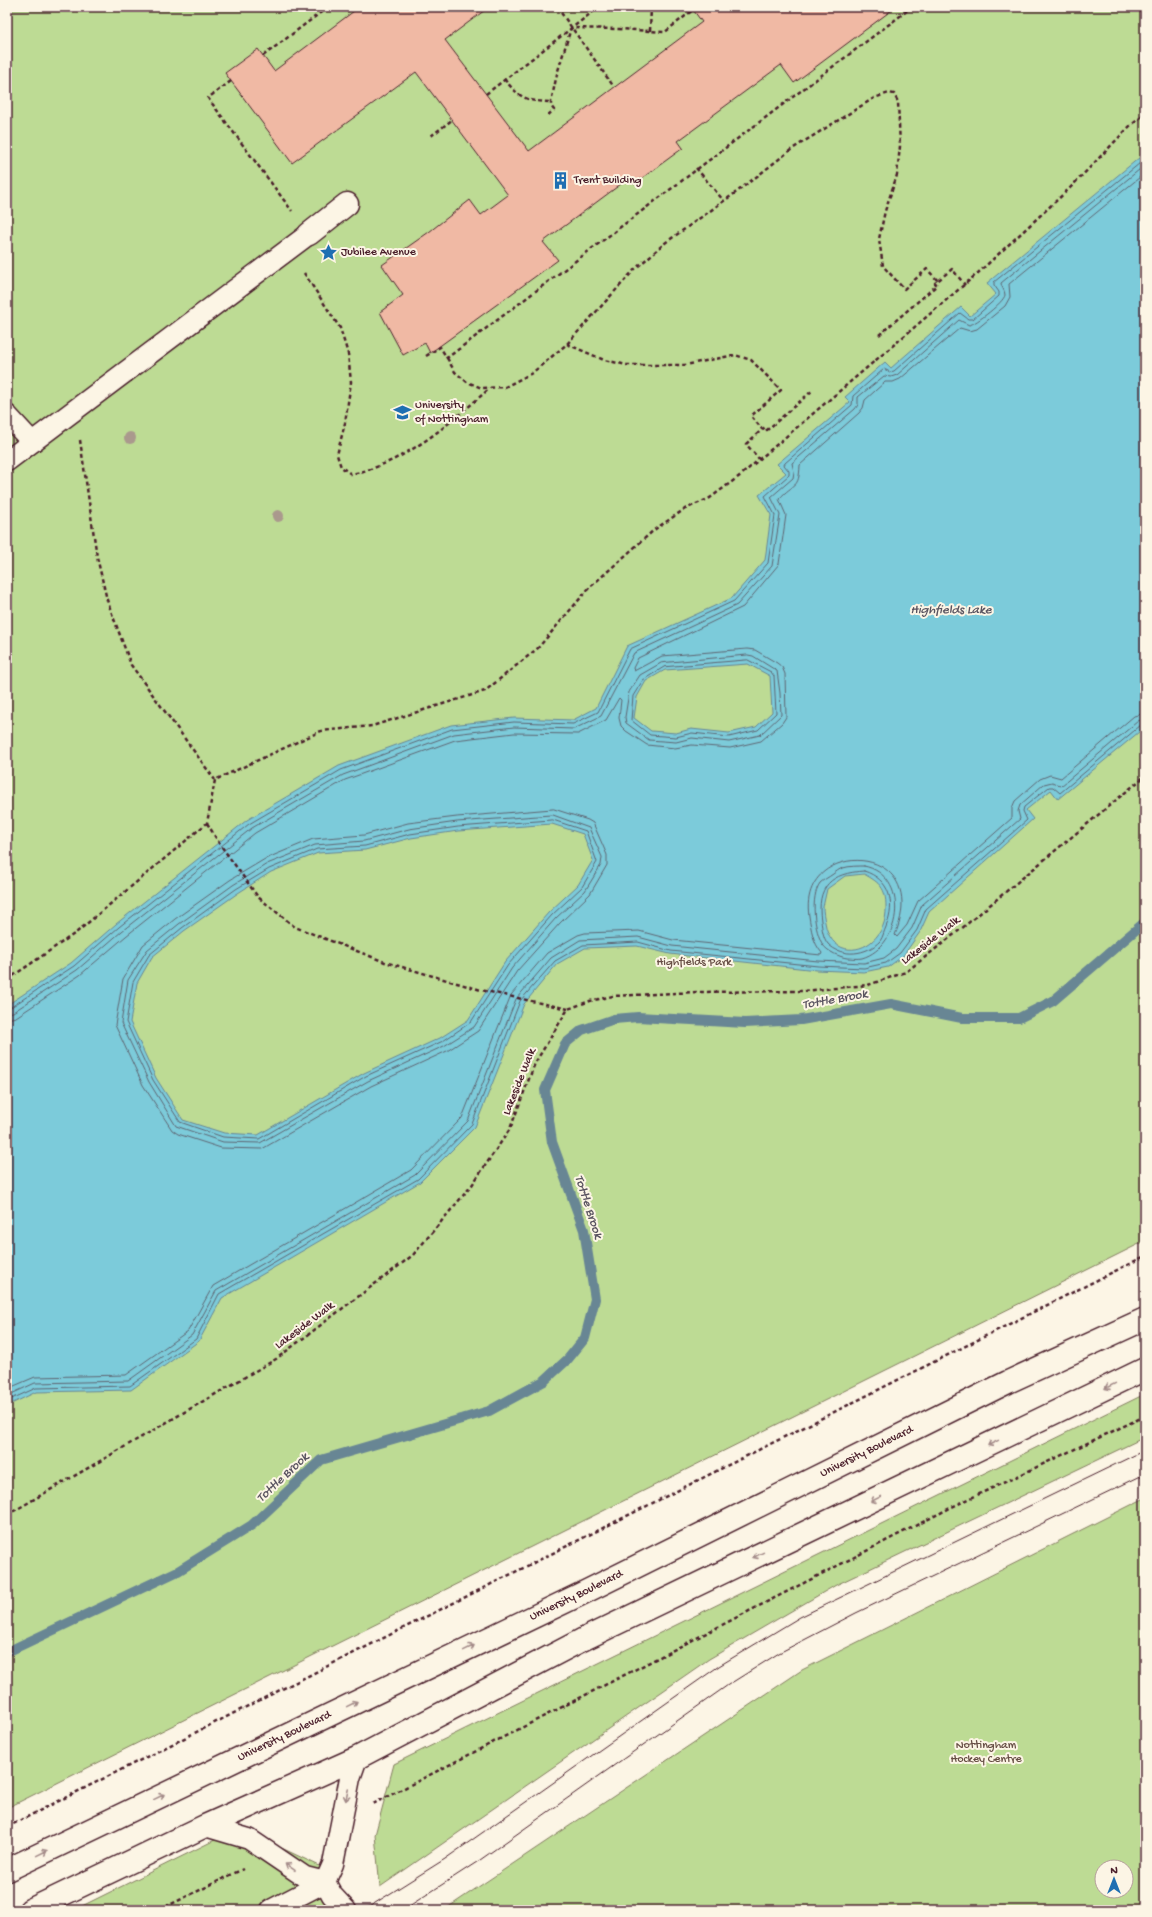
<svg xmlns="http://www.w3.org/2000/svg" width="1152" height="1917" font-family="'Gochi Hand',sans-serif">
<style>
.green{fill:#bddb94;stroke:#847d60;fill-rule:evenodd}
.water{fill:#7ccbda;stroke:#688694;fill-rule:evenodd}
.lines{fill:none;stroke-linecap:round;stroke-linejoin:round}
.shore{stroke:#5e6471;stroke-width:1}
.stream{stroke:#688694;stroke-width:10}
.building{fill:#f0b9a4;stroke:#4a1f2b}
.service-casing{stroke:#4a1f2b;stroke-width:23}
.minor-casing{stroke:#4a1f2b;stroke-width:25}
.primary-casing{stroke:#4a1f2b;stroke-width:25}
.path{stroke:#4a1f2b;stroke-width:2.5;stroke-dasharray:4 3;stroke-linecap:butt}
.service{stroke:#fcf5e5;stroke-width:20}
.minor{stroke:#fcf5e5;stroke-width:22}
.primary{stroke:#fcf5e5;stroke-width:22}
.tram{stroke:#4a1f2b;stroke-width:1}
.tree{fill:#aa998d}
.oneway{stroke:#a38a88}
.labels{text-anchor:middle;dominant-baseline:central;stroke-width:4;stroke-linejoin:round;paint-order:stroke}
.poi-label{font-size:12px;fill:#4a1f2b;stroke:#fcf5e5;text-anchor:start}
.street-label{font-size:12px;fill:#4a1f2b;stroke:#fcf5e5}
.park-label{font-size:12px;fill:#674e45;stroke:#fcf5e5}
.water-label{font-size:13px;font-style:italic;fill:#595360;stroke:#fcf5e5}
</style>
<rect width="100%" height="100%" fill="#fcf5e5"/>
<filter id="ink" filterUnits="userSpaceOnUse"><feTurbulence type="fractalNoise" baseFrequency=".025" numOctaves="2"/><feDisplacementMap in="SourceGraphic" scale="8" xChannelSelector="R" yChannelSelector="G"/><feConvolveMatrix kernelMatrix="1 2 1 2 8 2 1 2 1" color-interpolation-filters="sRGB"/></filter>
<g filter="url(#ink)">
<g class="green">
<path d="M7,7H1145V1241L7,1808Z"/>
<path d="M1145,1394V1437L836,1585L709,1659L380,1887L375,1835L394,1764Z"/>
<path d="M1145,1498V1910H444L802,1670ZM1102,1867H1126V1891H1102Z"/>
<path d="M239,1828L326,1869L346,1901L329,1910H74Z"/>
</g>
<path class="water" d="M1145,153V727L1058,799L1051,790L1026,810L1033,819L929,912L920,932L903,956L888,967L864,972L817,970L670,954L637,946L585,948L557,964L524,1004L475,1127L420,1182L222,1298L199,1341L131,1390L36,1392L7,1406V1005L71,963L116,924L247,820L339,766L451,725L514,718L573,720L596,708L627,646L732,598L765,560L771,515L759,495L786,473L777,464L850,402L845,397L885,362L891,368L961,307L970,316L996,294L987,283ZM748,664L770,676L772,712L756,727L729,733L691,729L676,733L651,731L634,718L637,697L646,681L665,670ZM552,824L583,834L593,860L578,885L549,912L505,962L468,1020L440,1038L364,1073L258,1135L224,1133L183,1120L156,1078L130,1022L137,983L152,957L184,931L238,893L271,872L318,853L365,850L411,838L458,831ZM864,874C880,883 886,888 886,907C888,951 832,968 825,922C824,917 823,912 823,907C824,901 826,895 827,889L845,876Z"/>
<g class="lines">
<g class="shore">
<path d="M748,655L753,656L777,671L780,693L781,715L760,735L729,742L692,738L676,742L649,740L626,723L625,717L629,692L640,675L661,663Z"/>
<path d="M748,660L771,672L774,676L776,713L758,730L729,737L692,733L676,737L650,735L631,720L633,696L643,680L664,667Z"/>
<path d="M554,809L588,820L593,823L607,855V865L590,894L560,923L517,971L478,1031L447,1051L371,1086L262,1149L221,1148L178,1134L172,1130L143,1085L115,1025L123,979L143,945L175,919L230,880L265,859L313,839L364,835L408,823L457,817Z"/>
<path d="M553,815L589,828L602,857L601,865L585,891L556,918L512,968L474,1027L444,1046L368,1081L260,1143L223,1142L176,1126L149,1082L121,1023L128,980L147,950L179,924L233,885L267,864L315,845L364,841L409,829L457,822Z"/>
<path d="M553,820L586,831L597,862L582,887L552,915L508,965L471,1022L443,1041L366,1076L259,1139L223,1137L180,1122L153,1080L126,1022L133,982L149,955L182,928L236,889L269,869L317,849L365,846L410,834L458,827Z"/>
<path d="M864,866C910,875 903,946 862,958C858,959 852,958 847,958C840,957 828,952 823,945C814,931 810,897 820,883C823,880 829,877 833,874C836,872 839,869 843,868C849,866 858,866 864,866Z"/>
<path d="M864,871C890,879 896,903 886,927C884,931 883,937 880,941C867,955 842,958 828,944C823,938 822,928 821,921C816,886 831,873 864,871Z"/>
<path d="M7,1008L11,1007L74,966L119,927L249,824L341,770L452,729L514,722L573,724L598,712L630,649L734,601L768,563L775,515L765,496L789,475V471L784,465L785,463L852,405L853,396L884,369L890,372L894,371L960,313L968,319H973L999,296V292L994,285V282L1145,159"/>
<path d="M7,1013L13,1012L77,970L122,931L252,828L343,775L454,734L514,727L574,729L601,716L634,653L737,605L772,566L780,515L771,497L793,478L794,472L792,463L855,409L858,405V397L884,376L891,377L897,375L959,320L969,325C976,324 1004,302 1005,295C1005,290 1001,287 1001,283L1145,165"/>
<path d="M7,1019L16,1017L80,975L126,936L255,833L345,780L455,740L514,733L578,734L606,720L619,698L621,700L619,718L621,726L626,731L647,745L675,748L692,745L730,748L761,741L782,723L786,717L785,674L782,667L777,663L755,650L747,649L662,656L634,671L633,668L638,658L743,607L779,564L786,515L779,499C794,482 799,490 800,465L859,413L863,408L865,400L885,382H893L900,379L960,328L970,331L977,329L1005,306L1010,297L1009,284L1145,173"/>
<path d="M7,1389L35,1377L126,1375L188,1331L213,1286L411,1170L462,1118L511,995L547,953L578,935L585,933L639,931L673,940L821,955L822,953C813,943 811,929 809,916C797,838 934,840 895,935L897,937L907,925L918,901L1012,818V808L1015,801L1040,779L1050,775L1061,778L1134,716L1145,713"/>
<path d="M7,1396L35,1383L128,1381L192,1335L216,1291L415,1175L468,1121L516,999L551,958L580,940L638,937L672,946L818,961L864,963L884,958L896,949L912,928L922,905L1020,819L1018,811L1020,805L1044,784L1052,782L1061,786L1138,721L1145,719"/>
<path d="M7,1401L36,1388L130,1386L196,1339L219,1294L418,1179L472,1124L520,1001L555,961L583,945L638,942L671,951L818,966L864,968L886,963L900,953L917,930L926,909L1027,820L1023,811L1024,807L1049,787H1053L1060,793L1141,725L1145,724"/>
</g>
<path class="stream" d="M7,1652L178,1571L252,1525L321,1460L489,1411L544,1381L568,1359L585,1338L595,1299L584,1230L552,1142L545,1090L565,1044L582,1030L614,1019L638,1017L745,1023L801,1020L891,1004L962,1018H1019L1053,1001L1145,922"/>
</g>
<path class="building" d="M357,7H489L445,40L529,151L702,22L691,7H896L794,83L781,65L678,141L683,148L634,184L629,178L543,242L558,260L430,353L425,343L403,355L380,312L403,295L382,265L429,232L470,200L481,215L508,195L416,72L292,163L225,73L258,49L274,71L358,8Z"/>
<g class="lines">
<defs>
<g id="service">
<path d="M7,415L32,442"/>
<path d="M7,461L309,234"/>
<path d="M205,1826L249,1839L305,1877L325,1882L332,1895L346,1910"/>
<path d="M271,1910L325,1882L333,1864L350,1778L357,1758"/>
</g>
<path id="minor" d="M309,234L347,204"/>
<g id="primary">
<path id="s1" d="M7,1870L579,1595L1008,1382L1145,1319"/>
<path d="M30,1910L205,1826L357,1758L582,1640L1145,1369"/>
</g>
</defs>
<use href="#service" class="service-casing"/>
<use href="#minor" class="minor-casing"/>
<use href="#primary" class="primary-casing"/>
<g class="path">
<path d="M557,7L614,87"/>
<path d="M650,31L651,7"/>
<path d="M263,56L328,7"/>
<path d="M504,79C521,99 526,101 551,102"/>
<path d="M231,81L208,98L292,211"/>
<path d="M486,94L599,7"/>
<path d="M548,115L554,110L551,106V102L557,74L571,28L619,29L665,32L693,10"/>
<path d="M431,136L452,120"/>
<path d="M696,168L724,201"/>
<path d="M304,273L340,328L348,354L351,382L345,423L337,455L341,467L351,474C405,464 450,423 490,388"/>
<path d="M879,335L937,285L935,283L952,269L965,285"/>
<path d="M567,344L604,360L627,365H685L735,355L751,360L781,390L751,416L762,429"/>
<path d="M426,356L440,347L447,358L912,7"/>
<path d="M447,358L455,372L467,382L482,388L505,387L532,373L567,344L635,269L665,243L738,191L792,149L874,98L889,93L894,94L898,102L900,146L897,175L885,211L879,239L883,266L904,289L927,269L938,281"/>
<path d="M80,440L97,557L107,600L131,665L215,780"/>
<path d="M760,460L746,444L765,427L767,430L813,390"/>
<path d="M207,823L219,843L258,897L295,927L385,962L481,990L568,1009"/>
<path d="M7,980L77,932L207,823L215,780L321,731L372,726L485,691L538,648L589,588L654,530L685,509L710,498L741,475L978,273L1070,188L1130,126L1145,114"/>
<path d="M7,1515L276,1359L413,1255L472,1185L510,1129L535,1063L568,1009L590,1001L613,996L697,992L803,991L868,985L906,972L961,929L1145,776"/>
<path d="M373,1804L952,1507L1145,1416"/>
<path d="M7,1827L1145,1256"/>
<path d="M159,1910L243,1869"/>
</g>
<use href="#service" class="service"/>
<use href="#minor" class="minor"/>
<use href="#primary" class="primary"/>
<g class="tram">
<path d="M364,1910L445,1859L719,1666L800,1617L1145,1450"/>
<path d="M403,1910L480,1860L728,1685L779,1653L856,1613L1145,1474"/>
</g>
</g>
<g class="tree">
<circle cx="130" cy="438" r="6"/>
<circle cx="278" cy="516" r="6"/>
</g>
<defs><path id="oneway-shaft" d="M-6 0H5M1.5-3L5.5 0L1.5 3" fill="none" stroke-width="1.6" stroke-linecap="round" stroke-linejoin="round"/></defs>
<g class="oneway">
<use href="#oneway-shaft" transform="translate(1110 1386) rotate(154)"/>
<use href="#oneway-shaft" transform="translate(993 1443) rotate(154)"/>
<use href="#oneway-shaft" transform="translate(876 1499) rotate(154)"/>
<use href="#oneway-shaft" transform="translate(758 1555) rotate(154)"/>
<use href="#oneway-shaft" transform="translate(469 1648) rotate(-26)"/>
<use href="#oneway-shaft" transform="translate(352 1704) rotate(-26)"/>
<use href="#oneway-shaft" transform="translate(347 1795) rotate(102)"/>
<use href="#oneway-shaft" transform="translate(159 1797) rotate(-26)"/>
<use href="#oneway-shaft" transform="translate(42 1853) rotate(-26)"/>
<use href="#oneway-shaft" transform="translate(290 1867) rotate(-146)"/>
</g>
</g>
<defs>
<symbol id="building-bare" viewBox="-9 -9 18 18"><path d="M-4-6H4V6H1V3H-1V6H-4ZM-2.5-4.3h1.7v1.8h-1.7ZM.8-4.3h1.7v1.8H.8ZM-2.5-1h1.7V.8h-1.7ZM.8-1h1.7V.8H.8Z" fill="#1f6fb2" stroke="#fcf5e5" stroke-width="2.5" paint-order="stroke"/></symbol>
<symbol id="sight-bare" viewBox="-9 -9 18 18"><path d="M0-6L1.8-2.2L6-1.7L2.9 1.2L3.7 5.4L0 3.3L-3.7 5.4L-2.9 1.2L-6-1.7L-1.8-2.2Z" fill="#1f6fb2" stroke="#fcf5e5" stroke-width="2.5" paint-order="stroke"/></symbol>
<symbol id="university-bare" viewBox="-9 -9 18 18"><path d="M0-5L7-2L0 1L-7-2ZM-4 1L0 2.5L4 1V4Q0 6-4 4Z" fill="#1f6fb2" stroke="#fcf5e5" stroke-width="2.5" paint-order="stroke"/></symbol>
</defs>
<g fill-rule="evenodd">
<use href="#building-bare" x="548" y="168" width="25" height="25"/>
<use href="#sight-bare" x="316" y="240" width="25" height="25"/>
<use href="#university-bare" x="390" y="400" width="25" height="25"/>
</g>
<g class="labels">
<g class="poi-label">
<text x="574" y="181">Trent Building</text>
<text x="341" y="253">Jubilee Avenue</text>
<text x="415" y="406">University<tspan x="415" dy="14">of Nottingham</tspan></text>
</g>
<g class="street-label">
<text transform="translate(931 941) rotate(-38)">Lakeside Walk</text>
<text transform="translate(520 1082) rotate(-68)">Lakeside Walk</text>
<text transform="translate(305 1326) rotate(-37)">Lakeside Walk</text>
<text stroke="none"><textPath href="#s1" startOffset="956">University Boulevard</textPath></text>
<text stroke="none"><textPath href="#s1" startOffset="632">University Boulevard</textPath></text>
<text stroke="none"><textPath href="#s1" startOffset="308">University Boulevard</textPath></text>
</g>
<g class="park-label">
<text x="694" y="963">Highfields Park</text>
<text x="986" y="1746">Nottingham<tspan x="986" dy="14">Hockey Centre</tspan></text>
</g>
<g class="water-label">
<text x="951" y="610">Highfields Lake</text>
<text transform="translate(835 1000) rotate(-10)">Tottle Brook</text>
<text transform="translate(588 1207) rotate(72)">Tottle Brook</text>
<text transform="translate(283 1478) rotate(-43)">Tottle Brook</text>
</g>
</g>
<rect width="1152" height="1917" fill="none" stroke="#fcf5e5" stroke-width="24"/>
<rect x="12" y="12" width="1128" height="1893" fill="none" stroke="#4a1f2b" stroke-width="1.5" filter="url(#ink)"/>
<g transform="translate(1114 1879)"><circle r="19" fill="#fcf5e5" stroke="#b59f9b"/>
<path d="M0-3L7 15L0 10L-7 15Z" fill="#1f6fb2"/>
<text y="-6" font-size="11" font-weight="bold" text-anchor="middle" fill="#4a1f2b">N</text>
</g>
</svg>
